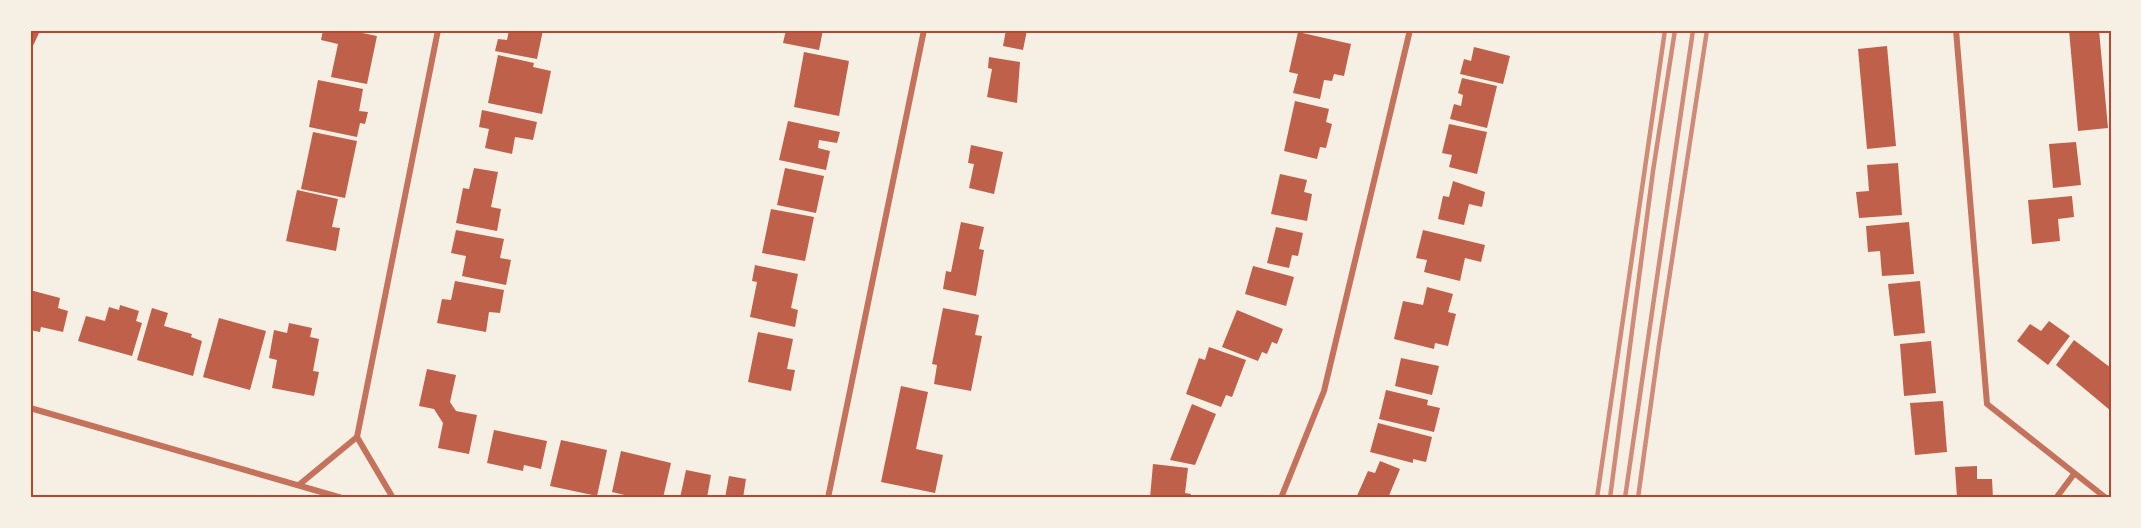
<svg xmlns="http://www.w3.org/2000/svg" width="2141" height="528" font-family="Raleway,sans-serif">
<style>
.building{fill:#bf614a}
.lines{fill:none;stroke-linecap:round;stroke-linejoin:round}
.minor{stroke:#c5725c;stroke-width:6}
.rail{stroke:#cf8b77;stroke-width:4.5}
.neatline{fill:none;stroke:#b5482f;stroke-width:2}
</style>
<rect width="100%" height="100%" fill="#f6efe4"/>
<g class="building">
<path d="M30,30L39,33L32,48L30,47Z"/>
<path d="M323,30H348L377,36L367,84L331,77L338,44L321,40Z"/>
<path d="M509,30H543L537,59L495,51L498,39L507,40Z"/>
<path d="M786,30H823L819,50L783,43Z"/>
<path d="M1006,30H1027L1023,50L1003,46Z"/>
<path d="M2069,30H2099L2108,128L2078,131Z"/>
<path d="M1298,32L1351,44L1344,76L1334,74L1332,81L1324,80L1320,99L1293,93L1298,74L1289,72Z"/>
<path d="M1887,46L1896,146L1867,149L1858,49Z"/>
<path d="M1474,47L1510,56L1503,84L1460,74L1464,59L1471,61Z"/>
<path d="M804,52L849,61L839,116L794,107Z"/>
<path d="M498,55L534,63L533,67L551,71L542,114L488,103Z"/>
<path d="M989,57L1020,62L1017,103L987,97L992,69L988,68Z"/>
<path d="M1462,78L1497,86L1487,128L1450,119L1454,104L1461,106L1463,95L1458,93Z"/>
<path d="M318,80L363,89L359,111L368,112L365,124L360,123L357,137L309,127Z"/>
<path d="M1295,101L1329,109L1326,122L1332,124L1326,148L1320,147L1317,159L1284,151Z"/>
<path d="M482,110L537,122L533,140L515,137L512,154L485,148L489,129L479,127Z"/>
<path d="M788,121L840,132L837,143L819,140L818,148L830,151L826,170L779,160Z"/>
<path d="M1449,124L1487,132L1477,174L1449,167L1452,155L1442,153Z"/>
<path d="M313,132L357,141L345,198L301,189Z"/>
<path d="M2076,142L2081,185L2053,188L2049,144Z"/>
<path d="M971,145L1003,152L994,194L969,188L974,164L968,163Z"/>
<path d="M1898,163L1902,215L1859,218L1856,192L1869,191L1867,165Z"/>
<path d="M474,168L498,172L491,207L501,209L497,231L456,223L463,188L469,189Z"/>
<path d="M785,168L824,176L816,213L777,205Z"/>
<path d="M1280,174L1307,180L1304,192L1312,194L1307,221L1271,214Z"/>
<path d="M1453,181L1485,192L1482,207L1469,204L1464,225L1438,219L1443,196L1449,197Z"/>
<path d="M297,190L338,199L332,227L340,228L336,251L286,241Z"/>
<path d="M2072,196L2074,217L2058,219L2060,241L2032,244L2028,200Z"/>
<path d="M771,209L814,217L805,261L762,253Z"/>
<path d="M961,222L984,227L979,249L984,250L976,296L943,289L946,271L951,272Z"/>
<path d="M1909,222L1914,274L1882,276L1880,251L1868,252L1866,226Z"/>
<path d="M1276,227L1303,233L1298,256L1292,255L1289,268L1267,263Z"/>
<path d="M456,230L504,239L500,258L511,260L506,285L462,276L466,256L451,253Z"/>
<path d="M1423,230L1485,245L1481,262L1465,258L1460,281L1424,272L1427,260L1416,258Z"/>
<path d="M755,265L798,274L791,308L798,310L795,327L750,317L757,282L752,281Z"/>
<path d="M1253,266L1294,277L1286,306L1245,294Z"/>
<path d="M455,281L504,290L500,313L489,312L486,332L437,323L442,299L451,300Z"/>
<path d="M1920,281L1925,333L1894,336L1888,284Z"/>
<path d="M1427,287L1453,294L1448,312L1456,314L1448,346L1435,343L1434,349L1394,339L1403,301L1423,305Z"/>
<path d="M30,290L60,298L58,308L68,311L63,332L41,327L40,332L30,330Z"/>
<path d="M120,305L139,311L136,321L142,323L132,356L78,341L86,316L105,321L109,307L119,310Z"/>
<path d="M152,308L168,313L164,326L192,334L191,337L202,341L193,376L137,360Z"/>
<path d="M943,308L979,315L975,335L982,336L971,391L934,384L937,365L932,364Z"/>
<path d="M1237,310L1283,329L1277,344L1272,342L1267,354L1262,352L1258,361L1222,347Z"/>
<path d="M219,318L266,331L250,390L203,377Z"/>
<path d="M2049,321L2070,336L2048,365L2017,341L2030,324L2041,331Z"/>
<path d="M289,323L312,328L310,337L319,339L313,371L319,372L314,396L272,388L277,360L269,358L274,330L287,333Z"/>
<path d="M758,332L793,339L787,369L795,370L791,391L748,382Z"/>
<path d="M2074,340L2111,368V411L2056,365Z"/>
<path d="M1931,341L1936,393L1904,396L1900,344Z"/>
<path d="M1209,347L1246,360L1232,397L1226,395L1221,407L1186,394L1199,358L1205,360Z"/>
<path d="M1401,358L1439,366L1432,395L1395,386Z"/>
<path d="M427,369L456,375L450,402L456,411L477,415L469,454L438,448L443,423L434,409L419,406Z"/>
<path d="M901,386L928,392L916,449L943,455L935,493L881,482Z"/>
<path d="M1386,390L1428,400L1427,405L1440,408L1434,432L1379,419Z"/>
<path d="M1943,401L1947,452L1915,455L1910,403Z"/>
<path d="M1192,404L1216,414L1195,465L1170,460Z"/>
<path d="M1378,423L1432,437L1426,462L1413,459V463L1370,452Z"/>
<path d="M494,430L547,441L541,469L524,465L523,471L487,463Z"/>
<path d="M561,440L607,450L597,496L550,486Z"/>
<path d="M621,451L671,463L663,498H637L612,492Z"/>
<path d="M1380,461L1400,469L1388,498H1356L1368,471L1375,473Z"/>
<path d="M1153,464L1188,468L1185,493L1191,494L1190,498H1150Z"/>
<path d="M1977,466V479H1992L1993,498H1957L1955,467Z"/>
<path d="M686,470L711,475L707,498H680Z"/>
<path d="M729,476L746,479L743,498H725Z"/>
</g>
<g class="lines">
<g class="minor">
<path d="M1956,30L1987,404L2106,498"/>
<path d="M30,408L342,498"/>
<path d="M357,437L393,498"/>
<path d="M300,484L357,437L438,30"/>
<path d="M828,498L924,30"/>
<path d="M1281,498L1324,391L1410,30"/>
<path d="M2056,498L2074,474"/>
</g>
<g class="rail">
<path d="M1597,498L1665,30"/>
<path d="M1610,498L1653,171L1675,30"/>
<path d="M1625,498L1693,30"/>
<path d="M1638,498L1659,345L1707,30"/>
</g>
</g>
<rect width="2141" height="528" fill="none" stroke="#f6efe4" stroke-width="63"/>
<rect x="32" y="32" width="2078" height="464" class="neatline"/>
</svg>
